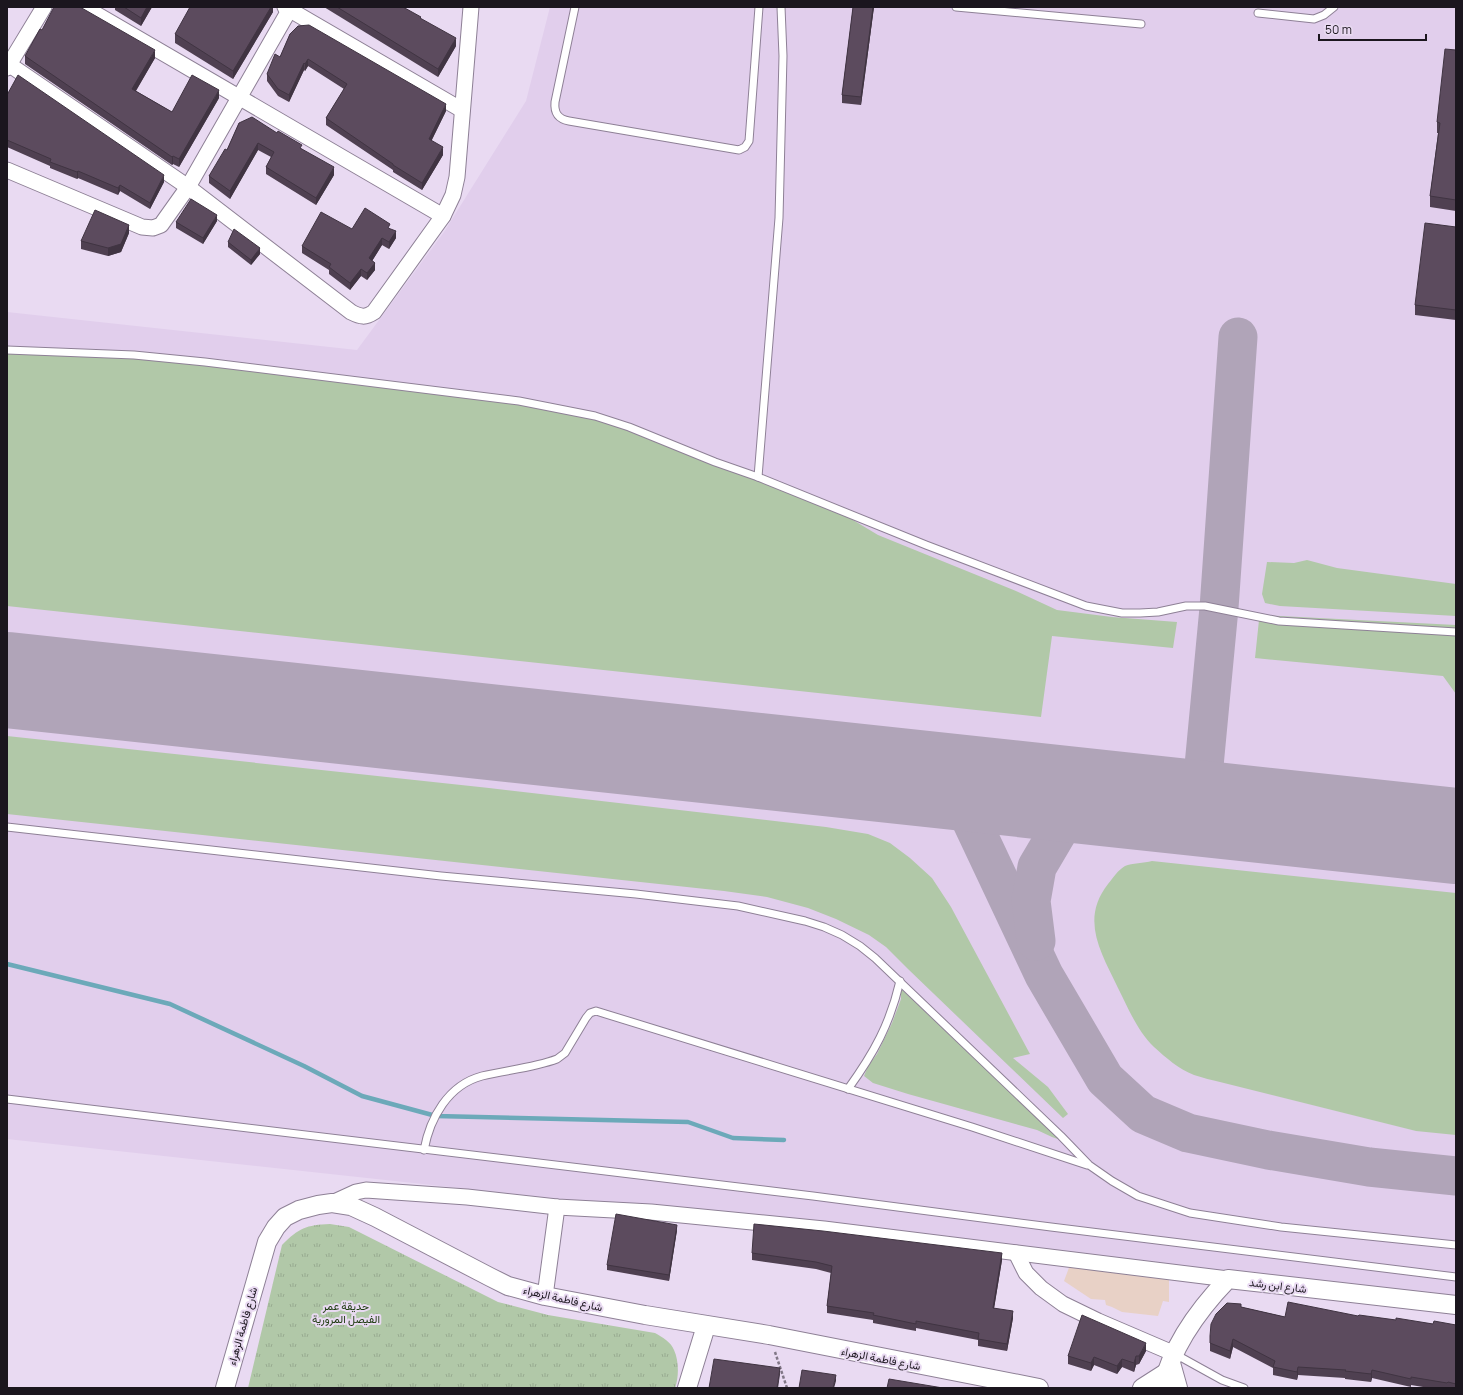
<svg xmlns="http://www.w3.org/2000/svg" width="1463" height="1395" font-family="Manrope,Vazirmatn,sans-serif">
<style>
.commercial{fill:#e8d1c6}
.built{fill:#e1ceec}
.grass{fill:#b1c8a8}
.park{fill:url(#park-tufts)}
.lines{fill:none;stroke-linecap:round;stroke-linejoin:round}
.stream{stroke:#6ca9b9;stroke-width:4.5}
.taxiway{stroke:#b0a4b8;stroke-width:39}
.runway{stroke:#b0a4b8;stroke-width:96}
.service-casing{stroke:#8e8096;stroke-width:9}
.minor-casing{stroke:#8e8096;stroke-width:17}
.tertiary-casing{stroke:#8e8096;stroke-width:20}
.path{stroke:#817787;stroke-width:2.5;stroke-dasharray:3 2;stroke-linecap:butt}
.service{stroke:#fff;stroke-width:7}
.minor{stroke:#fff;stroke-width:15}
.tertiary{stroke:#fff;stroke-width:18}
.wall{fill:#4f4051}
.shaded-wall{fill:#403442}
.building{fill:#5c4b5e;stroke:#403442}
.labels{text-anchor:middle;dominant-baseline:central;stroke-width:4;stroke-linejoin:round;paint-order:stroke}
.street-label{font-size:11px;fill:#1b161e;stroke:#e9daf2}
.park-label{font-size:11px;fill:#1a380c;stroke:#e9daf2}
</style>
<defs>
<pattern id="park-tufts" width="24" height="20" patternUnits="userSpaceOnUse"><rect width="24" height="20" fill="#b1c8a8"/><path d="M3 7l-1-3M5 7V3M7 7l1-3M15 17l-1-3M17 17v-4M19 17l1-3" fill="none" stroke="#98ab90"/></pattern>
</defs>
<rect width="100%" height="100%" fill="#e9daf2"/>
<path class="commercial" d="M1070,1265L1169,1277V1302L1163,1301L1158,1316L1122,1312L1112,1307L1106,1305L1105,1300L1091,1299L1064,1281Z"/>
<path class="built" d="M550,7H1456V1296L7,1139V312L357,350L444,232L526,101Z"/>
<g class="grass">
<path d="M7,347L111,352L586,411L843,514L878,535L1016,591L1057,610L1112,617L1177,622L1173,648L1052,636L1041,717L7,606Z"/>
<path d="M1307,560L1337,568L1456,584V616L1280,606L1265,603L1262,594L1267,562L1294,563Z"/>
<path d="M1262,615L1456,625V694L1443,676L1255,658L1259,620Z"/>
<path d="M7,736L489,788L826,827L868,834L890,843L910,858L932,878L951,907L1030,1054L1013,1058L1048,1087L1068,1114L1063,1118L908,969L886,947L869,935L836,919L808,908L767,897L724,891L7,814Z"/>
<path d="M1152,861L1456,893V1135L1416,1131L1220,1082C1212,1080 1203,1078 1194,1075C1179,1069 1166,1058 1154,1047C1138,1032 1128,1008 1118,988C1101,952 1080,920 1108,884C1113,878 1118,870 1125,866C1132,863 1144,863 1152,861Z"/>
<path d="M904,984L917,993L1075,1145L1052,1137L1037,1130L908,1094L873,1083L864,1076L868,1066L877,1054L892,1023L901,999V991Z"/>
</g>
<path class="park" d="M330,1224L349,1227L498,1302L548,1315L655,1333C662,1337 671,1342 674,1350C679,1361 679,1377 675,1388H248L282,1245C299,1228 306,1225 330,1224Z"/>
<g class="lines">
<path class="stream" d="M7,964L170,1004L304,1066L362,1096L436,1116L688,1122L733,1138L784,1140"/>
<g class="taxiway">
<path d="M953,782L1044,975L1105,1079L1143,1114L1188,1133L1268,1150L1369,1167L1456,1176"/>
<path d="M1200,808L1219,608L1238,337"/>
<path d="M1036,941L1031,901L1037,867L1060,828L1094,797"/>
</g>
<path class="runway" d="M7,680L1456,836"/>
<defs>
<g id="service">
<path d="M575,7L555,102C554,113 558,119 569,121L739,150L745,147L749,141L759,7"/>
<path d="M956,7L1141,24"/>
<path d="M1258,13L1314,19L1324,15L1334,7"/>
<path d="M7,350L134,355L205,362L519,401L595,416L629,427L715,462L758,477L926,545L1086,606L1122,613H1140L1158,612L1186,606H1205L1279,621L1456,632"/>
<path d="M758,477L779,218L783,56L781,7"/>
<path d="M7,827L441,876L636,894L738,906L805,921L824,927L842,935L860,946L875,958L1061,1136L1089,1165L1112,1181L1138,1196L1190,1213L1281,1227L1456,1245"/>
<path d="M848,1089C874,1053 890,1024 900,981"/>
<path d="M7,1099L813,1196L1051,1227L1456,1277"/>
<path d="M424,1150C430,1118 448,1085 482,1076C506,1070 533,1068 557,1059L565,1053L586,1018L590,1013L596,1011L972,1127L1087,1165"/>
<path d="M1175,1354L1222,1380L1244,1388"/>
</g>
<g id="minor">
<path d="M84,7L443,216"/>
<path d="M285,7L462,110"/>
<path d="M7,63L188,187L351,312C361,317 365,318 374,312L443,216L453,195L457,177L471,7"/>
<path d="M7,68L44,7"/>
<path d="M7,170L142,227L153,228L161,225L188,187L291,7"/>
<path d="M332,1203L356,1192L366,1190L467,1197L557,1207L651,1212L824,1229L1228,1279"/>
<path d="M1016,1253L1026,1273L1041,1288L1063,1304L1098,1321L1175,1354"/>
<path d="M545,1296L557,1207"/>
</g>
<g id="tertiary">
<path d="M1171,1363L1178,1388"/>
<path d="M225,1388L267,1242L276,1227L285,1217L299,1210L318,1205L332,1203L351,1206L375,1217L490,1277L508,1286L545,1296L645,1315L769,1335L1039,1388"/>
<path d="M687,1388L706,1326"/>
<path d="M1142,1388L1167,1372"/>
<path d="M1162,1388C1172,1346 1198,1310 1228,1279L1456,1305"/>
</g>
</defs>
<use href="#service" class="service-casing"/>
<use href="#minor" class="minor-casing"/>
<use href="#tertiary" class="tertiary-casing"/>
<path class="path" d="M775,1352L787,1388"/>
<use href="#service" class="service"/>
<use href="#minor" class="minor"/>
<use href="#tertiary" class="tertiary"/>
</g>
<g class="wall">
<path d="M115,7H152L141,26L115,10Z"/>
<path d="M273,7V12L233,79L175,43V34Z"/>
<path d="M324,7H403L421,19L456,46L438,77Z"/>
<path d="M853,7H874L861,105L842,103V95Z"/>
<path d="M42,30L155,58L136,91L172,112L219,98L179,167L173,164L172,165L25,64V56Z"/>
<path d="M290,34L446,111L431,141L443,155L422,190L393,172V170L326,125V118L344,89L308,66L305,71L304,70L289,102L278,96L267,81V74L280,57Z"/>
<path d="M1456,50V211L1430,207V196L1438,133H1437V122Z"/>
<path d="M7,95L164,182L150,209L120,191L118,195L78,178L77,179L50,168V166L7,147Z"/>
<path d="M239,123L302,149L334,175L316,205L266,174V167L271,157L258,150L230,199L209,183V176L227,150Z"/>
<path d="M217,221L203,244L176,228V222Z"/>
<path d="M1456,227V320L1415,315V305Z"/>
<path d="M352,229H390L396,238L389,249L382,245L372,261L375,270L367,280L361,276L350,290L329,274V270L302,253V246Z"/>
<path d="M129,233L121,252L108,256L81,249V241Z"/>
<path d="M228,242L260,254L251,265L228,247Z"/>
<path d="M677,1230L669,1281L607,1270V1265Z"/>
<path d="M752,1253L1002,1260L994,1308L1013,1318L1007,1351L978,1346V1340L916,1328V1331L873,1323V1320L827,1313V1306L831,1273L816,1269L752,1260Z"/>
<path d="M1241,1307L1285,1317L1358,1316L1433,1324L1456,1325V1388H1429L1411,1385V1387L1372,1378L1371,1382L1345,1379V1378L1298,1375L1297,1380L1273,1375V1368L1233,1347L1230,1359L1210,1351V1336Z"/>
<path d="M1146,1351L1139,1364L1136,1365L1134,1372L1122,1367L1117,1374L1094,1365L1091,1371L1068,1364V1356Z"/>
</g>
<g class="shaded-wall">
<path d="M147,7H152L141,26V18Z"/>
<path d="M271,7H273V12L233,79V71Z"/>
<path d="M873,7H874L861,105V97Z"/>
<path d="M456,38V46L438,77V69Z"/>
<path d="M155,50V58L132,97V89Z"/>
<path d="M308,59V66L305,71V64Z"/>
<path d="M304,63V70L289,102V95Z"/>
<path d="M219,90V98L179,167V159Z"/>
<path d="M446,104V111L429,146V139Z"/>
<path d="M258,143V150L230,199V191Z"/>
<path d="M443,147V155L422,190V183Z"/>
<path d="M173,156V164L172,165V157Z"/>
<path d="M334,167V175L316,205V198Z"/>
<path d="M78,171V178L77,179V172Z"/>
<path d="M164,175V182L150,209V203Z"/>
<path d="M120,185V191L118,195V188Z"/>
<path d="M217,215V221L203,244V238Z"/>
<path d="M129,225V233L121,252L108,256V248Z"/>
<path d="M396,231V238L389,249V242Z"/>
<path d="M382,238V245L369,266V258Z"/>
<path d="M260,248V254L251,265V260Z"/>
<path d="M375,263V270L367,280V273Z"/>
<path d="M361,269V276L350,290V283Z"/>
<path d="M677,1225V1230L669,1281V1275Z"/>
<path d="M1002,1253V1260L993,1315V1308Z"/>
<path d="M1013,1311V1318L1007,1351V1344Z"/>
<path d="M1233,1339V1347L1230,1359V1351Z"/>
<path d="M1146,1343V1351L1139,1364V1356Z"/>
<path d="M1136,1356V1365L1134,1372V1363Z"/>
<path d="M1094,1357V1365L1091,1371V1363Z"/>
<path d="M1122,1359V1367L1117,1374V1366Z"/>
<path d="M1298,1367V1375L1297,1380V1372Z"/>
<path d="M780,1368V1374L778,1388H777Z"/>
<path d="M1372,1370V1378L1371,1382V1374Z"/>
<path d="M836,1375V1381L834,1388H833Z"/>
</g>
<g class="building">
<path d="M54,7H80L155,50L132,89L172,112L192,75L219,90L179,159L173,156L172,157L25,56L40,29L42,30Z"/>
<path d="M124,7H147L141,18Z"/>
<path d="M190,7H271L233,71L175,34Z"/>
<path d="M337,7H403L421,17L420,18L456,38L438,69Z"/>
<path d="M853,7H873L861,97L842,95Z"/>
<path d="M309,25L446,104L429,139L443,147L422,183L393,165V164L326,118L347,84L308,59L305,64L304,63L289,95L278,89L267,74L275,54L280,57L290,34L298,26Z"/>
<path d="M1445,49L1456,50V200L1430,196L1440,123L1437,122Z"/>
<path d="M18,75L164,175L150,203L120,185L118,188L78,171L77,172L50,162L51,159L7,140V95Z"/>
<path d="M252,117L277,133L278,131L302,145L300,148L334,167L316,198L266,167L274,152L258,143L230,191L209,176L225,149L227,150L239,123Z"/>
<path d="M191,199L217,215L203,238L176,222Z"/>
<path d="M365,208L390,224L388,228L396,231L389,242L382,238L369,258L375,263L367,273L361,269L350,283L329,267L331,264L302,246L321,212L352,229Z"/>
<path d="M95,210L129,225L121,244L108,248L81,241Z"/>
<path d="M1425,223L1456,227V310L1415,305Z"/>
<path d="M234,229L260,248L251,260L228,242Z"/>
<path d="M616,1214L677,1225L669,1275L607,1265Z"/>
<path d="M754,1224L823,1231L1002,1253L993,1308L1013,1311L1007,1344L978,1339L979,1333L916,1321V1324L873,1315L874,1313L827,1306L832,1266L816,1262L752,1253Z"/>
<path d="M1288,1302L1358,1316L1359,1315L1396,1320V1318L1433,1324L1434,1321L1456,1325V1384L1448,1382L1447,1383L1411,1377V1379L1372,1370L1371,1374L1345,1371L1346,1370L1298,1367L1297,1372L1273,1367L1275,1361L1233,1339L1230,1351L1210,1343V1336L1211,1324L1216,1314L1227,1303L1241,1304V1307L1285,1317Z"/>
<path d="M1082,1315L1146,1343L1139,1356H1136L1134,1363L1122,1359L1117,1366L1094,1357L1091,1363L1068,1356Z"/>
<path d="M714,1359L780,1368L777,1388H709Z"/>
<path d="M802,1370L836,1375L833,1388H799Z"/>
<path d="M889,1379L943,1388H887Z"/>
</g>
<g class="labels">
<g class="street-label">
<text transform="translate(1278 1285) rotate(7)">شارع ابن رشد</text>
<text transform="translate(563 1298) rotate(13)">شارع فاطمة الزهراء</text>
<text transform="translate(242 1326) rotate(-74)">شارع فاطمة الزهراء</text>
<text transform="translate(881 1358) rotate(11)">شارع فاطمة الزهراء</text>
</g>
<g class="park-label">
<text x="346" y="1305">حديقة عمر<tspan x="346" dy="13">الفيصل المرورية</tspan></text>
</g>
</g>
<rect width="1463" height="1395" fill="none" stroke="#1b161e" stroke-width="16"/>
<path d="M1319 34v6h107v-6" fill="none" stroke="#1b161e" stroke-width="2"/>
<text x="1325" y="34" font-size="12" fill="#1b161e" stroke="#e9daf2" stroke-width="3" paint-order="stroke">50 m</text>
</svg>
